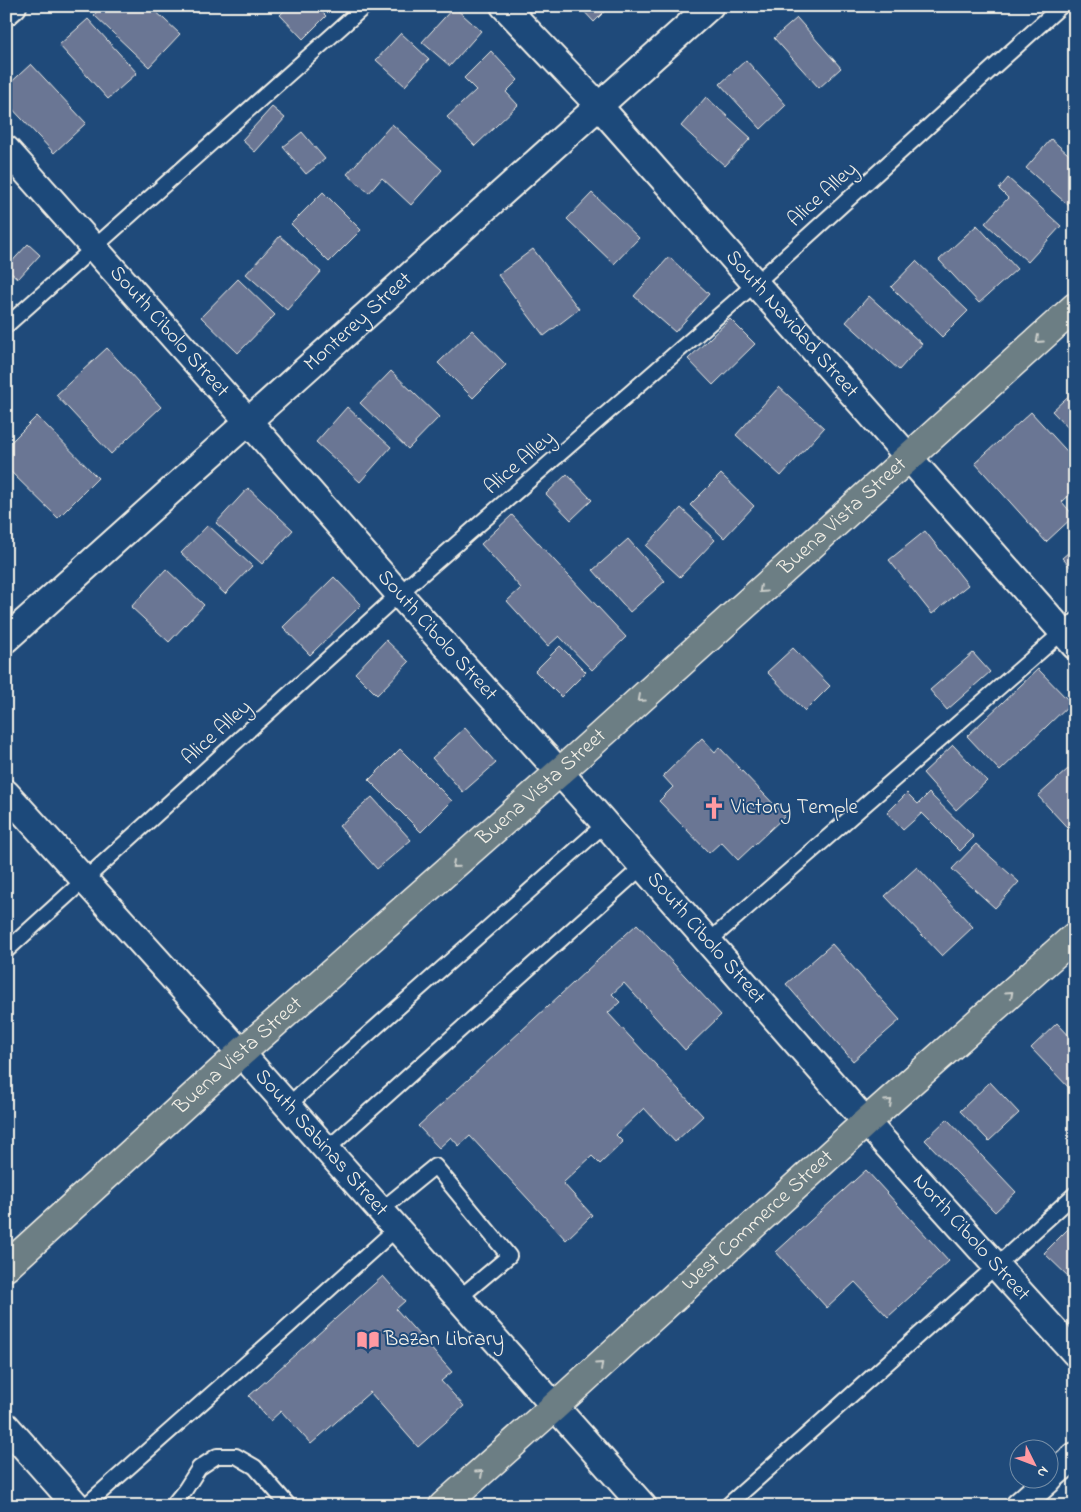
<svg xmlns="http://www.w3.org/2000/svg" width="1081" height="1512" font-family="'Indie Flower',sans-serif">
<style>
.building{fill:#6b7694;stroke:#f4f1e8}
.lines{fill:none;stroke-linecap:round;stroke-linejoin:round}
.lane-casing{stroke:#f4f1e8;stroke-width:18}
.street-casing{stroke:#f4f1e8;stroke-width:30}
.primary-casing{stroke:#f4f1e8;stroke-width:31}
.lane{stroke:#1f4a7a;stroke-width:14}
.street{stroke:#1f4a7a;stroke-width:26}
.primary{stroke:#6c7e84;stroke-width:28}
.oneway{stroke:#cbceca}
.labels{text-anchor:middle;dominant-baseline:central;stroke-width:4;stroke-linejoin:round;paint-order:stroke}
.street-label{font-size:21px;fill:#f4f1e8;stroke:#1f4a7a}
.poi-label{font-size:21px;fill:#f4f1e8;stroke:#1f4a7a;text-anchor:start}
</style>
<rect width="100%" height="100%" fill="#1f4a7a"/>
<filter id="ink" filterUnits="userSpaceOnUse"><feTurbulence type="fractalNoise" baseFrequency=".02" numOctaves="2"/><feDisplacementMap in="SourceGraphic" scale="10" xChannelSelector="R" yChannelSelector="G"/><feConvolveMatrix kernelMatrix="1 2 1 2 8 2 1 2 1" color-interpolation-filters="sRGB"/></filter>
<g filter="url(#ink)">
<g class="building">
<path d="M102,6H150L180,34L149,67L94,15Z"/>
<path d="M189,6H202L196,13Z"/>
<path d="M289,6H316L326,16L303,39L280,15Z"/>
<path d="M579,6H610L594,22Z"/>
<path d="M454,7L481,31L450,66L422,42Z"/>
<path d="M797,18L841,68L819,88L774,38Z"/>
<path d="M88,19L137,73L108,99L59,45Z"/>
<path d="M401,33L429,59L405,86L376,60Z"/>
<path d="M491,51L518,80L506,92L518,105L475,146L447,117L476,90L464,78Z"/>
<path d="M746,60L786,105L761,129L720,84Z"/>
<path d="M31,64L86,123L54,153L6,102V87Z"/>
<path d="M706,97L751,138L725,166L681,126Z"/>
<path d="M272,107L285,118L255,152L242,140Z"/>
<path d="M392,124L442,170L411,205L382,178L369,193L347,174Z"/>
<path d="M302,132L325,159L306,174L283,147Z"/>
<path d="M1051,139L1075,160V211L1026,168Z"/>
<path d="M1008,178L1061,226L1028,262L985,223L1008,198L999,189Z"/>
<path d="M323,192L361,230L329,262L291,224Z"/>
<path d="M592,193L639,238L614,264L567,219Z"/>
<path d="M977,225L1017,269L979,303L939,260Z"/>
<path d="M280,236L321,272L287,310L246,274Z"/>
<path d="M28,244L40,255L18,279L6,268Z"/>
<path d="M533,249L579,309L544,336L498,275Z"/>
<path d="M669,257L709,294L675,332L634,296Z"/>
<path d="M916,261L968,311L942,337L891,287Z"/>
<path d="M238,279L275,315L238,353L201,317Z"/>
<path d="M869,296L922,344L899,370L846,322Z"/>
<path d="M730,319L755,344L713,385L688,359Z"/>
<path d="M472,330L506,365L473,398L438,363Z"/>
<path d="M107,348L161,407L111,454L56,395Z"/>
<path d="M391,371L439,417L408,449L360,403Z"/>
<path d="M779,387L824,428L781,476L736,435Z"/>
<path d="M1075,390V435L1052,411Z"/>
<path d="M347,407L391,447L360,482L316,442Z"/>
<path d="M1031,412L1075,460V490L1062,502L1074,516L1046,542L975,463Z"/>
<path d="M37,416L98,478L58,518L6,467V447Z"/>
<path d="M567,474L592,500L571,520L546,494Z"/>
<path d="M721,474L754,506L724,538L690,505Z"/>
<path d="M248,488L293,530L262,564L216,523Z"/>
<path d="M681,508L715,540L680,577L646,546Z"/>
<path d="M512,515L626,637L592,670L559,636L548,646L507,601L521,588L481,544Z"/>
<path d="M208,525L252,566L225,594L181,553Z"/>
<path d="M925,531L968,585L932,614L889,560Z"/>
<path d="M628,539L665,581L630,612L593,570Z"/>
<path d="M1075,547V572L1062,558Z"/>
<path d="M166,569L204,605L169,642L131,607Z"/>
<path d="M334,577L361,605L310,655L283,627Z"/>
<path d="M386,640L409,662L377,695L355,673Z"/>
<path d="M560,646L586,672L561,697L535,671Z"/>
<path d="M793,648L830,686L805,711L767,672Z"/>
<path d="M973,653L990,672L947,710L930,690Z"/>
<path d="M1038,669L1071,703L1000,771L967,736Z"/>
<path d="M465,728L496,763L463,792L432,758Z"/>
<path d="M702,738L715,752L719,747L785,816L738,860L721,842L709,853L659,801L673,787L663,776Z"/>
<path d="M953,745L987,781L956,810L923,773Z"/>
<path d="M400,749L452,801L421,832L369,780Z"/>
<path d="M1068,769L1075,776V836L1038,796Z"/>
<path d="M907,793L918,804L929,793L974,837L960,851L922,813L903,830L887,813Z"/>
<path d="M372,797L411,840L377,869L339,826Z"/>
<path d="M976,844L1019,882L995,908L952,869Z"/>
<path d="M917,867L973,927L942,956L885,896Z"/>
<path d="M637,924L721,1015L685,1050L624,983L612,994L620,1002L608,1013L703,1116L675,1142L644,1108L616,1135L623,1142L600,1164L592,1156L563,1183L592,1215L566,1240L470,1136L459,1146L451,1137L439,1148L418,1126Z"/>
<path d="M832,944L900,1020L853,1061L786,984Z"/>
<path d="M1057,1023L1075,1042V1087L1071,1090L1031,1048Z"/>
<path d="M990,1082L1019,1113L989,1141L960,1111Z"/>
<path d="M947,1119L1016,1192L995,1212L925,1140Z"/>
<path d="M866,1170L949,1261L888,1317L855,1282L827,1308L776,1252Z"/>
<path d="M1075,1222V1275L1071,1279L1044,1253Z"/>
<path d="M383,1276L405,1301L396,1309L452,1372L441,1381L464,1406L418,1447L370,1392L311,1444L281,1411L270,1421L249,1396Z"/>
</g>
<g class="lines">
<defs>
<g id="lane">
<path d="M6,326L365,6"/>
<path d="M709,941L1075,621"/>
<path d="M6,951L399,594L755,284L1061,6"/>
<path d="M287,1106L605,824"/>
<path d="M326,1150L642,867"/>
<path d="M380,1211L435,1166L509,1256L459,1298"/>
<path d="M85,1506L284,1330L396,1229"/>
<path d="M172,1506L185,1490L199,1468L217,1456H236L255,1467L289,1506"/>
<path d="M727,1506L996,1266L1075,1194"/>
</g>
<g id="street">
<path id="s1" d="M504,6L599,106L1075,646"/>
<path d="M6,12L13,6"/>
<path id="s2" d="M6,149L249,422L399,594L581,796L866,1122L1075,1353"/>
<path id="s3" d="M6,639L710,6"/>
<path id="s4" d="M6,793L241,1053L643,1506"/>
<path d="M6,1426L77,1506"/>
<path d="M1048,1479L1075,1456"/>
<path d="M1019,1506L1048,1480"/>
</g>
<g id="primary">
<path id="s5" d="M6,1267L241,1053L580,754L1075,307"/>
<path id="s6" d="M443,1506L554,1407L866,1122L1075,936"/>
</g>
</defs>
<use href="#lane" class="lane-casing"/>
<use href="#street" class="street-casing"/>
<use href="#primary" class="primary-casing"/>
<use href="#lane" class="lane"/>
<use href="#street" class="street"/>
<use href="#primary" class="primary"/>
</g>
<defs><path id="oneway-chevron" d="M-2-3.5L2.5 0L-2 3.5" fill="none" stroke-width="1.6" stroke-linecap="round" stroke-linejoin="round" transform="scale(1.25)"/></defs>
<g class="oneway">
<use href="#oneway-chevron" transform="translate(1039 340) rotate(138)"/>
<use href="#oneway-chevron" transform="translate(762 590) rotate(138)"/>
<use href="#oneway-chevron" transform="translate(641 699) rotate(138)"/>
<use href="#oneway-chevron" transform="translate(455 865) rotate(139)"/>
<use href="#oneway-chevron" transform="translate(1010 994) rotate(-42)"/>
<use href="#oneway-chevron" transform="translate(889 1102) rotate(-42)"/>
<use href="#oneway-chevron" transform="translate(600 1365) rotate(-42)"/>
<use href="#oneway-chevron" transform="translate(480 1473) rotate(-42)"/>
</g>
</g>
<defs>
<symbol id="church-bare" viewBox="-9 -9 18 18"><path d="M-1.2-6h2.4v3.5h3.3v2.4h-3.3V6h-2.4V-.1h-3.3v-2.4h3.3Z" fill="#ff9aa2" stroke="#1f4a7a" stroke-width="2.5" paint-order="stroke"/></symbol>
<symbol id="library-bare" viewBox="-9 -9 18 18"><path d="M-6-4Q-3-5.5-.7-3.5V5Q-3 3-6 4ZM6-4Q3-5.5 .7-3.5V5Q3 3 6 4Z" fill="#ff9aa2" stroke="#1f4a7a" stroke-width="2.5" paint-order="stroke"/></symbol>
</defs>
<g fill-rule="evenodd">
<use href="#church-bare" x="698" y="792" width="32" height="32"/>
<use href="#library-bare" x="352" y="1324" width="32" height="32"/>
</g>
<g class="labels">
<g class="street-label">
<text transform="translate(823 195) rotate(-42)">Alice Alley</text>
<text stroke="none"><textPath href="#s3" startOffset="474">Monterey Street</textPath></text>
<text stroke="none"><textPath href="#s1" startOffset="429">South Navidad Street</textPath></text>
<text stroke="none"><textPath href="#s2" startOffset="245">South Cibolo Street</textPath></text>
<text transform="translate(520 463) rotate(-41)">Alice Alley</text>
<text stroke="none"><textPath href="#s5" startOffset="1124">Buena Vista Street</textPath></text>
<text stroke="none"><textPath href="#s2" startOffset="650">South Cibolo Street</textPath></text>
<text transform="translate(217 733) rotate(-42)">Alice Alley</text>
<text stroke="none"><textPath href="#s5" startOffset="719">Buena Vista Street</textPath></text>
<text stroke="none"><textPath href="#s2" startOffset="1055">South Cibolo Street</textPath></text>
<text stroke="none"><textPath href="#s5" startOffset="314">Buena Vista Street</textPath></text>
<text stroke="none"><textPath href="#s4" startOffset="471">South Sabinas Street</textPath></text>
<text stroke="none"><textPath href="#s6" startOffset="425">West Commerce Street</textPath></text>
<text stroke="none"><textPath href="#s2" startOffset="1455">North Cibolo Street</textPath></text>
</g>
<g class="poi-label">
<text x="731" y="808">Victory Temple</text>
<text x="384" y="1340">Bazan Library</text>
</g>
</g>
<rect width="1081" height="1512" fill="none" stroke="#1f4a7a" stroke-width="25"/>
<rect x="12" y="12" width="1056" height="1487" fill="none" stroke="#f4f1e8" stroke-width="2" filter="url(#ink)"/>
<g transform="translate(1034 1464) rotate(132)"><circle r="24" fill="#1f4a7a" stroke="#748da6"/>
<path d="M0-4L9 19L0 12L-9 19Z" fill="#ff9aa2"/>
<text y="-8" font-size="14" font-weight="bold" text-anchor="middle" fill="#f4f1e8">N</text>
</g>
</svg>
